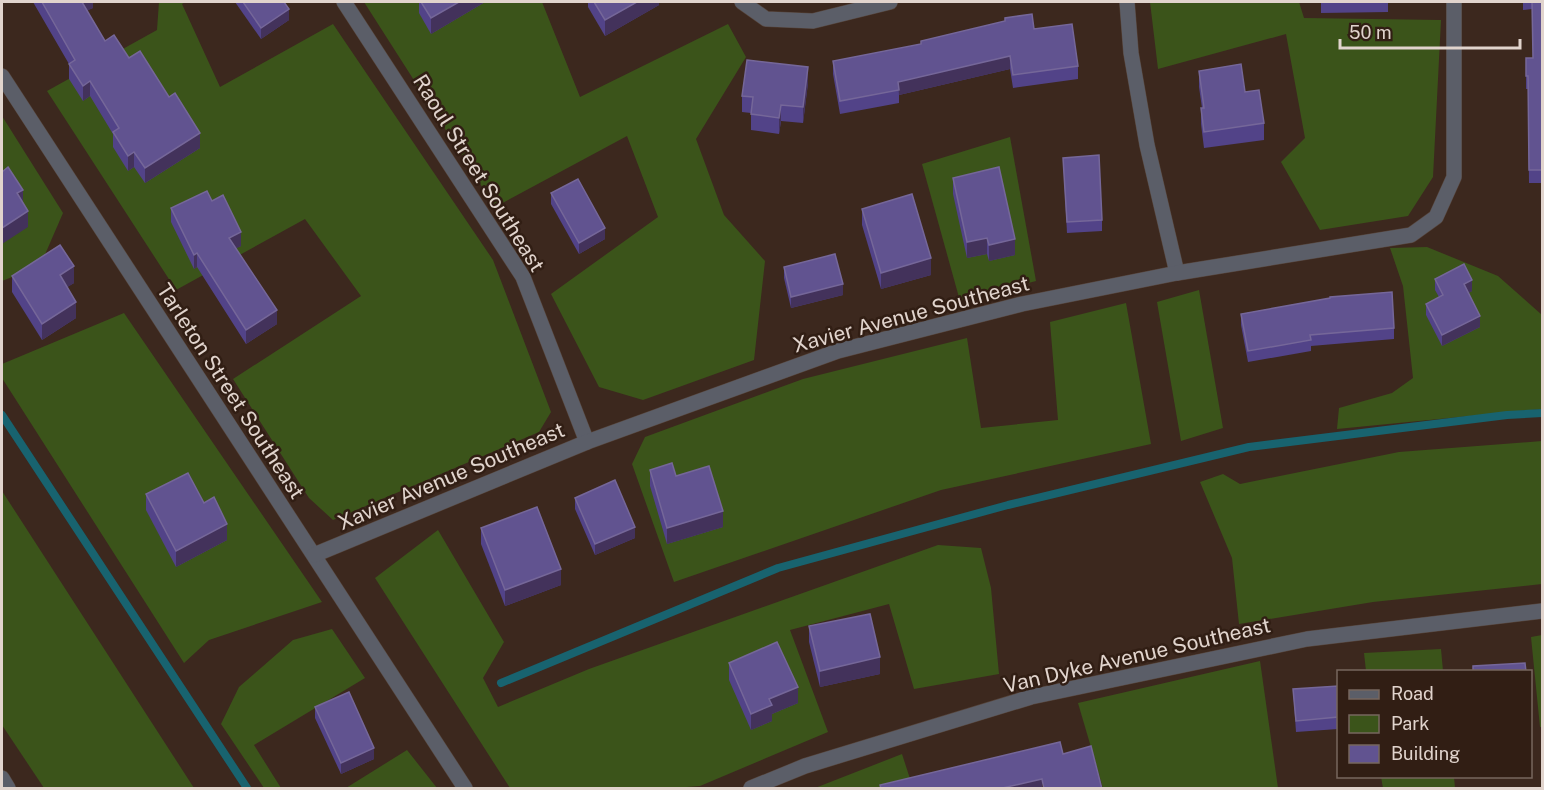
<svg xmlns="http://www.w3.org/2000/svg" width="1544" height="790" font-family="'Public Sans',sans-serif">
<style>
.green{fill:#3b541a}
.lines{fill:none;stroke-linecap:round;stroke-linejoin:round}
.stream{stroke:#18636f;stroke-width:8}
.minor-casing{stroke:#56443a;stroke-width:16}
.minor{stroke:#5b5e68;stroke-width:15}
.wall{fill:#524388}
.shaded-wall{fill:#43325b}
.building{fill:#615390;stroke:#756799;stroke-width:1.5}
.labels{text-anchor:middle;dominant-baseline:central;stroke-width:5;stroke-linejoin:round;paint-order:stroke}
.street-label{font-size:21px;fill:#e1d4cd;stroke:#311e14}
</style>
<rect width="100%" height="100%" fill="#3c281e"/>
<g class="green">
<path d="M159,2H185L182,4L220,87L333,24L493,260L551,412L539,432L333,520L309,498L233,379L361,296L305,219L176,290L47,91L157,30Z"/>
<path d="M364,2H542L580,97L728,24L746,57L696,139L724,215L765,261L754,360L643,400L599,387L551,294L658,217L627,136L495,207Z"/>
<path d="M1150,2H1299L1304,18L1441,20L1433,177L1408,216L1320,230L1281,162L1305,138L1286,34L1158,69Z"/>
<path d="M2,116L63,213L40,266L2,281Z"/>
<path d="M1010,137L1036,281L960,301L922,164Z"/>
<path d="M1427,247L1498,276L1542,315V409L1337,429L1339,408L1392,393L1413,378L1403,286L1390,248Z"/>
<path d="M1199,290L1223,428L1181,441L1157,302Z"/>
<path d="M1126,303L1151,444L941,490L674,582L632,464L645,437L803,379L967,338L981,428L1058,420L1050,322Z"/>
<path d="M124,313L322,602L209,640L184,663L2,378V364Z"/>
<path d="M1542,441V584L1373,602L1239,624L1232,558L1200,482L1223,474L1240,484L1399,452Z"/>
<path d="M2,491L194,788H44L2,725Z"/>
<path d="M438,530L504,642L483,678L498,707L589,669L938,545L981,548L991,588L999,674L914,689L889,604L790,630L828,732L700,786L673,788H510L375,578Z"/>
<path d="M332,629L365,678L254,745L281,788H264L221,724L239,687L293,640Z"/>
<path d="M1542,635V727H1540L1531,637Z"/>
<path d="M1441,649L1443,671H1366L1364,653Z"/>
<path d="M1260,661L1278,788H1103L1078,703Z"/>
<path d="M407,750L437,788H346Z"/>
<path d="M902,754L913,788H815Z"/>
<path d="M1381,777H1454L1455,788H1383Z"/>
</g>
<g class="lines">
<g class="stream">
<path d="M2,415L247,788"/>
<path d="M501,683L778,568L1008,505L1249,447L1507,415L1542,413"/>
</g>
<defs>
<g id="minor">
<path d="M344,2L523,277L587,442"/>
<path d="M742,2L766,19L813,21L890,2"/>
<path d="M1127,2L1131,53L1147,145L1177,273"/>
<path d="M2,76L465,788"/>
<path d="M314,555L587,442L838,351L1022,304L1177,273L1411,235L1436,217L1454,177V2"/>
<path d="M2,778L8,788"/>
<path d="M751,788L805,766L1031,697L1307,639L1542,611"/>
</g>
</defs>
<use href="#minor" class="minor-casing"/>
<use href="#minor" class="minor"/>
</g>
<g class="wall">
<path d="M33,2H93V8L87,10L105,41L129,58L200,148L145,183L134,167L128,171L113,147V134L90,96L83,101L69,79V64Z"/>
<path d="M235,2H284L289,20L261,39Z"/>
<path d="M419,2H485L431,34L419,13Z"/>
<path d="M588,2H659V5L605,36L588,7Z"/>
<path d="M1321,2H1388V12L1321,13Z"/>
<path d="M1523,2H1542V183H1529L1528,89H1526V58H1533L1532,9L1523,10Z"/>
<path d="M1034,29L1078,66V79L1013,88L1010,69L899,95V103L840,114L833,74V61L921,45V41Z"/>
<path d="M1199,71L1245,92L1264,123V140L1204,148L1201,124V108H1202L1199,87Z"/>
<path d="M808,83L803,123L781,121L779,134L751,130V113L742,112V96Z"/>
<path d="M1063,158L1102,220V231L1067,233Z"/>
<path d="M953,178L1015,255L989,261L987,254L967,258L953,194Z"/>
<path d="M551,193L605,239L579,254L551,204Z"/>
<path d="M212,201L241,246L236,248L277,324L246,344L197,267L194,269L171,222V208Z"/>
<path d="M862,209L931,275L881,289L862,225Z"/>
<path d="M784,267L843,295L791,308L784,278Z"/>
<path d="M12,276L74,283L67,287L76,318L42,340L12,292Z"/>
<path d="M1435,279L1472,291L1468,293L1480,327L1442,346L1426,315V304L1439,297L1435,290Z"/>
<path d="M1330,298L1394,328V339L1311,346V351L1248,362L1241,325V314Z"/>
<path d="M650,470L676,476L723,527L667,544L650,486Z"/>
<path d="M146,494L204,503L227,540L176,567L146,510Z"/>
<path d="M575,498L635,538L595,555L575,509Z"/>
<path d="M481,528L561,585L505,606L481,544Z"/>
<path d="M809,626L880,674L820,687L809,642Z"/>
<path d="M729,663L798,703L772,714V721L751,730L729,680Z"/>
<path d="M1338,686V729L1296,732L1293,689Z"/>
<path d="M315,707L374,759L341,774L315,718Z"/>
</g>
<g class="shaded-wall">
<path d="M81,2H93V8L81,14Z"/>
<path d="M459,2H485L431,34V18Z"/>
<path d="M637,2H659V5L605,36V20Z"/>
<path d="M289,9V20L261,39V28Z"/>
<path d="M1010,56V69L899,95L898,82Z"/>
<path d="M808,67V83L803,123V107Z"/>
<path d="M90,81V96L83,101V86Z"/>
<path d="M781,105V121L779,134V118Z"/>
<path d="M200,133V148L145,183V168Z"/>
<path d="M134,152V167L128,171V156Z"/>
<path d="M23,190V206L17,193Z"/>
<path d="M28,211V227L2,244V228Z"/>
<path d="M605,228V239L579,254V243Z"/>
<path d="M241,232V246L229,252V238Z"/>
<path d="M987,238V254L967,258V242Z"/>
<path d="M1015,239V255L989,261V245Z"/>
<path d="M197,253V267L194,269V255Z"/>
<path d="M931,258V275L881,289V273Z"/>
<path d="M74,266V283L60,292V275Z"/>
<path d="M1472,280V291L1464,296V284Z"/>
<path d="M843,284V295L791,308V297Z"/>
<path d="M76,302V318L42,340V324Z"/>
<path d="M277,310V324L246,344V330Z"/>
<path d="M1480,316V327L1442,346V335Z"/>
<path d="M723,511V527L667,544V528Z"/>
<path d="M227,524V540L176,567V551Z"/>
<path d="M635,527V538L595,555V544Z"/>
<path d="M561,569V585L505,606V590Z"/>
<path d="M880,657V674L820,687V671Z"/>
<path d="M798,687V703L772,714V721L751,730V714L769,699Z"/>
<path d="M374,748V759L341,774V763Z"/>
<path d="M1042,779V789H998Z"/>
</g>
<g class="building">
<path d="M42,2H82L105,41L114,35L129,58L140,51L169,97L175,93L200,133L145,168L134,152L128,156L113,132L119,128L90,81L83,86L69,64L75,60Z"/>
<path d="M243,2H284L289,9L261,28Z"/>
<path d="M421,2H459L431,18Z"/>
<path d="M594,2H637L605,20Z"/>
<path d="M1532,2H1542V170H1529L1528,76H1526V58H1533Z"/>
<path d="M1032,14L1034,29L1072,24L1078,66L1013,75L1010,56L898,82L899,90L840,101L833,61L921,44V41L1005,21V18Z"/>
<path d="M747,60L808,67L803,107L781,105L779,118L751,114L753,97L742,96Z"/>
<path d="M1241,64L1245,92L1259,90L1264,123L1204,132L1201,108H1204L1199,71Z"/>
<path d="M1099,155L1102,220L1067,222L1063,158Z"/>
<path d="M8,167L23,190L17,193L28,211L2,228V172Z"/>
<path d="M999,167L1015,239L989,245L987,238L967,242L953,178Z"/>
<path d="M578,179L605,228L579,243L551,193Z"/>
<path d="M207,191L212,201L223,195L241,232L229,238L277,310L246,330L197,253L194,255L171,208Z"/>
<path d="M912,194L931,258L881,273L862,209Z"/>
<path d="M60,245L74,266L60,275L76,302L42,324L12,276Z"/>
<path d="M835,254L843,284L791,297L784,267Z"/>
<path d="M1464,264L1472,280L1464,284L1480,316L1442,335L1426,304L1443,295L1435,279Z"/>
<path d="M1392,292L1394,328L1310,335L1311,340L1248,351L1241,314L1330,298V297Z"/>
<path d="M672,463L676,476L709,466L723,511L667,528L650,470Z"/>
<path d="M188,473L204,503L214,497L227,524L176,551L146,494Z"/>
<path d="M615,480L635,527L595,544L575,498Z"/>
<path d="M537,507L561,569L505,590L481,528Z"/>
<path d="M870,614L880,657L820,671L809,626Z"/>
<path d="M777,642L798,687L769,699L772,705L751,714L729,663Z"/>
<path d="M1525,663L1526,672H1473V666Z"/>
<path d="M1338,686V717L1296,721L1293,689Z"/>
<path d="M349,692L374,748L341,763L315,707Z"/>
<path d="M1060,742L1063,754L1091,746L1102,789H1044L1042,779L998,789H881L880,785Z"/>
</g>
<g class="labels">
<g class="street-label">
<text transform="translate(479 173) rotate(58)">Raoul Street Southeast</text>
<text transform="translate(911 314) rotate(-15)">Xavier Avenue Southeast</text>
<text transform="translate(231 391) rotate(57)">Tarleton Street Southeast</text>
<text transform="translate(451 476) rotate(-23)">Xavier Avenue Southeast</text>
<text transform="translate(1137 655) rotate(-13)">Van Dyke Avenue Southeast</text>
</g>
</g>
<rect width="1544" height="790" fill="none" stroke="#e1d4cd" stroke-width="6"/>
<rect x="1337" y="670" width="195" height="108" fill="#311e14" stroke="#77675e" stroke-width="1.5"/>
<rect x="1349" y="690" width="30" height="9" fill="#5b5e68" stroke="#77675e" stroke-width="1.5"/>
<text x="1391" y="700" font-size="18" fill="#e1d4cd">Road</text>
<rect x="1349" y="715" width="30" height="18" fill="#3b541a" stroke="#77675e" stroke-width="1.5"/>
<text x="1391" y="730" font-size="18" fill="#e1d4cd">Park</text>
<rect x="1349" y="745" width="30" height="18" fill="#615390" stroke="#77675e" stroke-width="1.5"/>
<text x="1391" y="760" font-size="18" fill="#e1d4cd">Building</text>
<path d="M1340 39v9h180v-9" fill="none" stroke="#e1d4cd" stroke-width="3"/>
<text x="1349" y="39" font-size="18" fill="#e1d4cd" stroke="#311e14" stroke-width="4.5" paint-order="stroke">50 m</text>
</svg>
